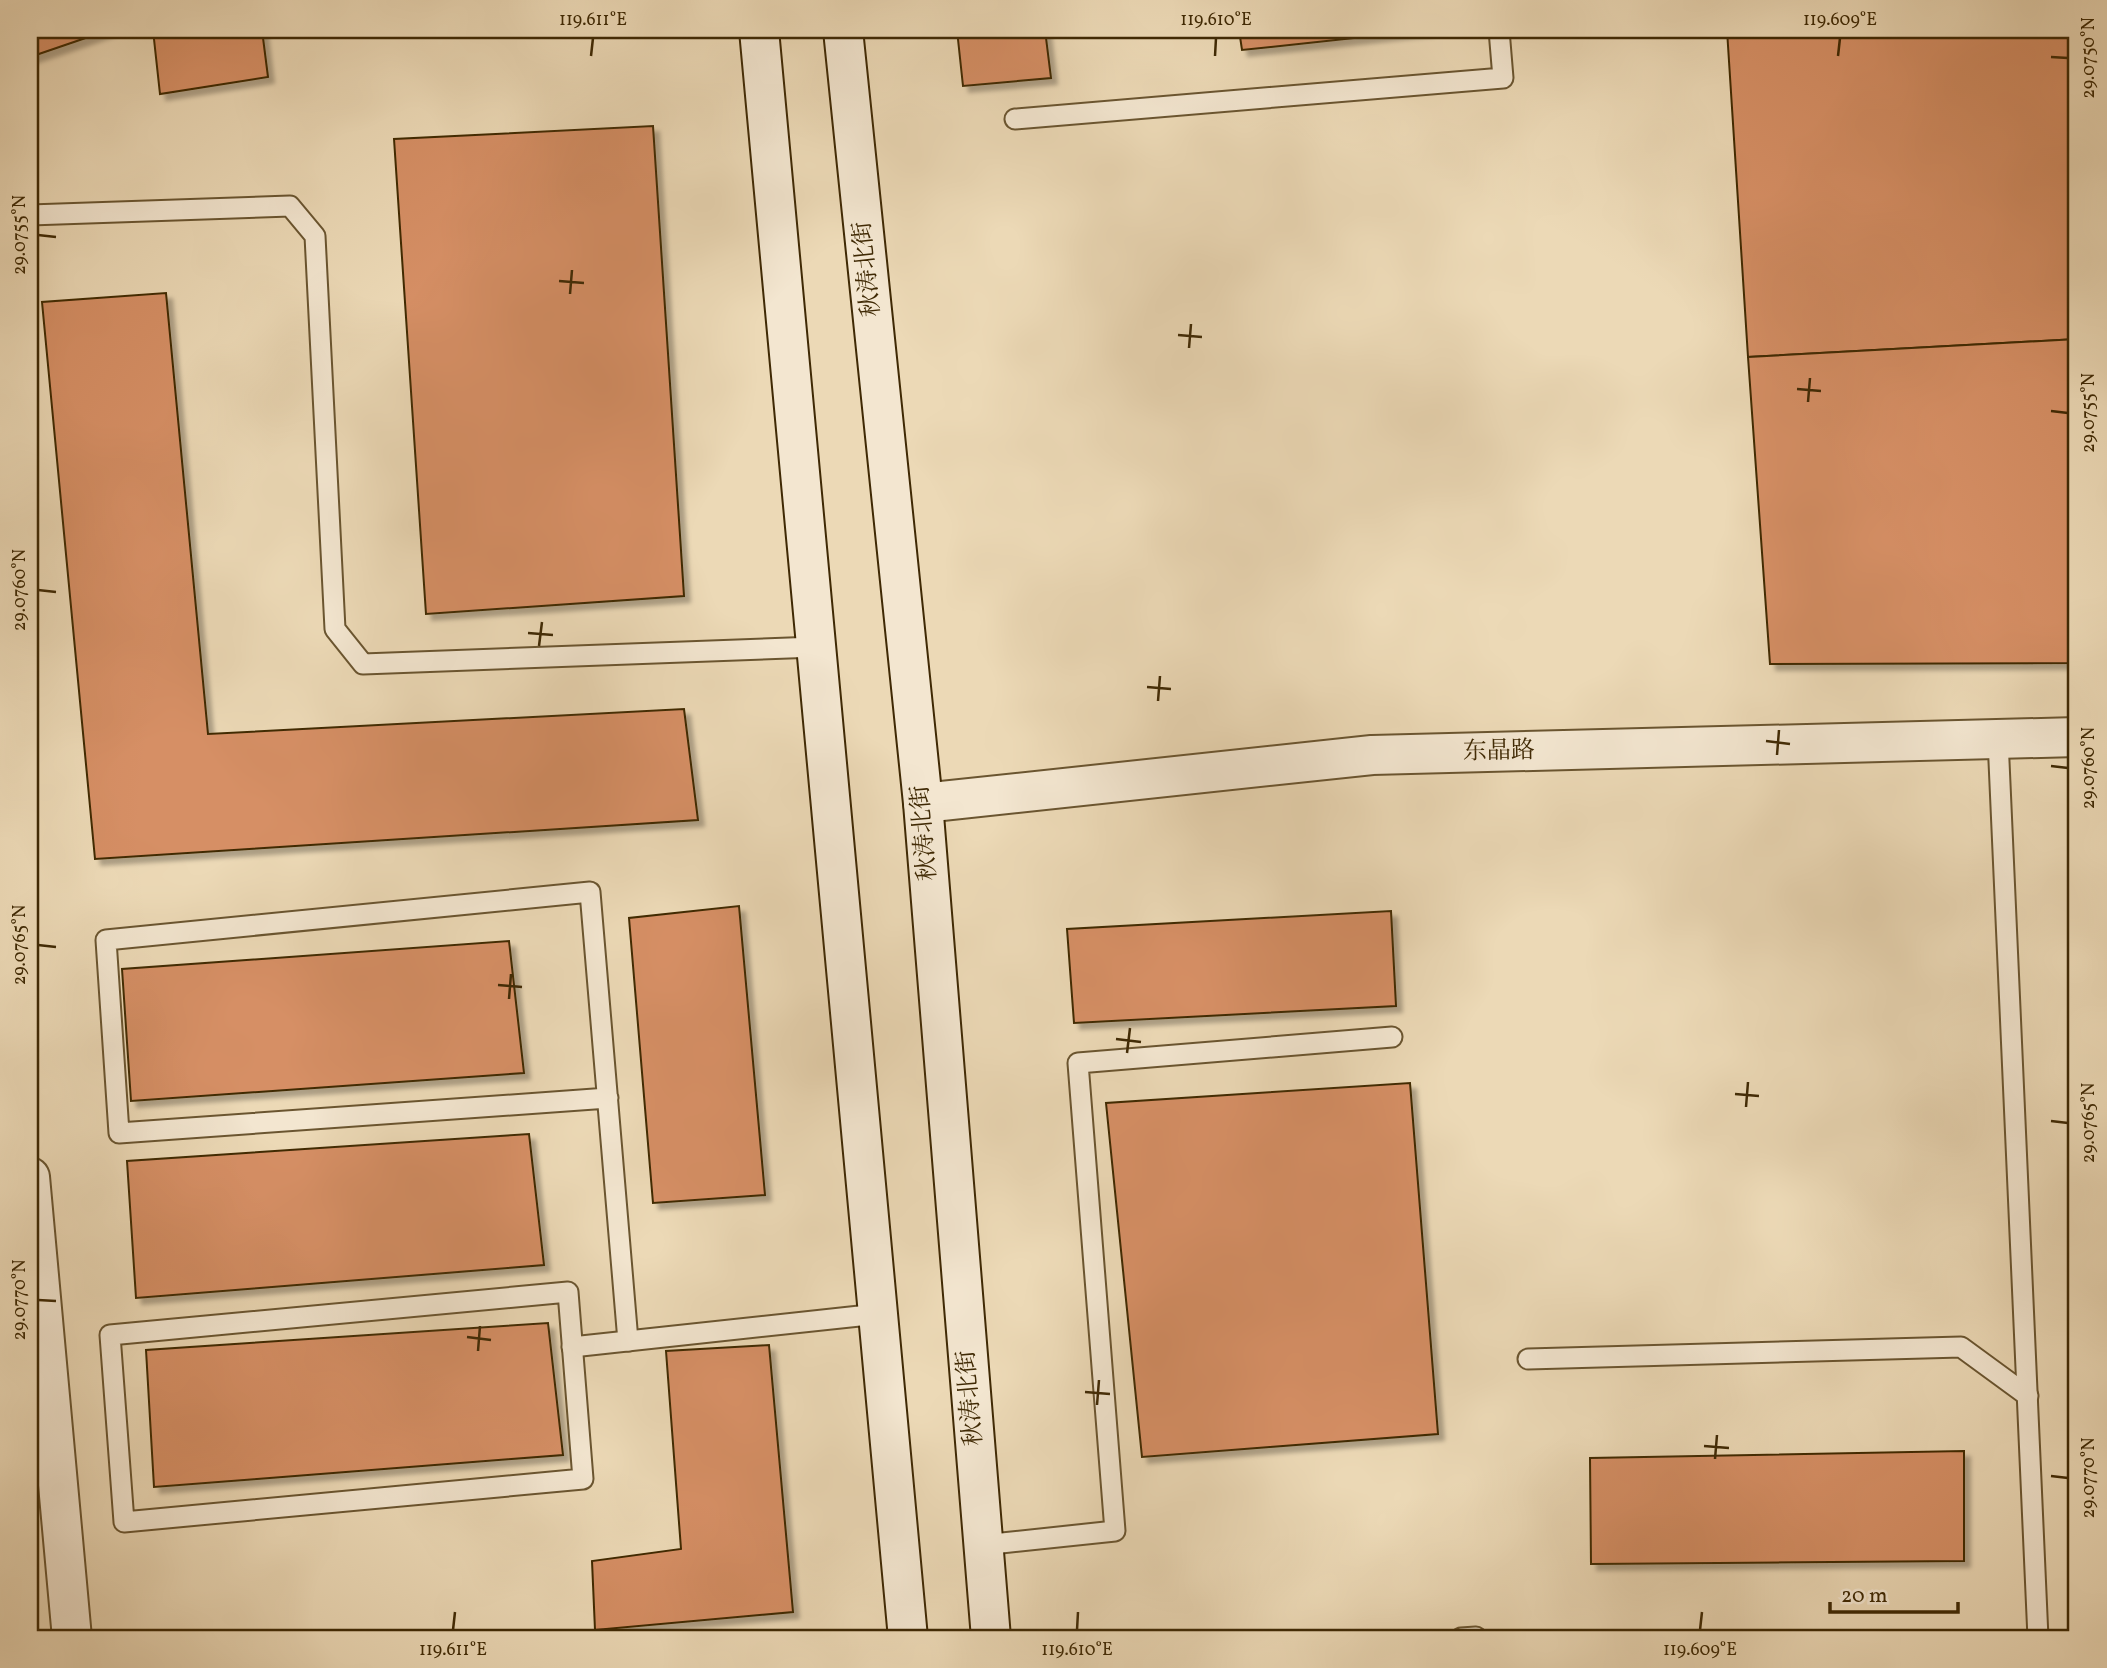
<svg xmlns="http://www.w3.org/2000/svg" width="2107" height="1668" font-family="Vollkorn,'Noto Serif SC',serif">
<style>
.building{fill:#d68f65;stroke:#3f2904;stroke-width:2;filter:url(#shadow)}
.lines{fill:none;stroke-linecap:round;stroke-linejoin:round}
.lane-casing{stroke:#6a5530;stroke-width:23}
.street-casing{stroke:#6a5530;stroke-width:42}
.secondary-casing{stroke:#3f2904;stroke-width:42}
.lane{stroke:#f3e6d0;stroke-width:19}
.street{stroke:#f3e6d0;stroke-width:38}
.secondary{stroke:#f3e6d0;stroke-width:38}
.ticks{fill:none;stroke:#3f2904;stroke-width:2.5}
.labels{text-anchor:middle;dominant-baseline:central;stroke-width:5;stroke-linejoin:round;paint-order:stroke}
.street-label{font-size:24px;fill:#3f2904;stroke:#f3e6d0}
.neatline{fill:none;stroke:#3f2904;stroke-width:2.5}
.ticks-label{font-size:18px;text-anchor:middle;fill:#3f2904}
</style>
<defs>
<filter id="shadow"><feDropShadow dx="6" dy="6" stdDeviation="2" flood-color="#0004"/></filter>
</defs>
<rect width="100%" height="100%" fill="#ecd9b6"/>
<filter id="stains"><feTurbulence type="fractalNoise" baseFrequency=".00286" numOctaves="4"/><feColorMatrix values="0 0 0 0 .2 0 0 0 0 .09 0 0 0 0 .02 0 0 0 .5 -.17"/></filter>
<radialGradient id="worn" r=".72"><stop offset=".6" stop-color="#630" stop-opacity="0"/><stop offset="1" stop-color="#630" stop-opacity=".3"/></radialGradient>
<g class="building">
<path d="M30,30H109L30,57Z"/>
<path d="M153,30H262L268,77L160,94Z"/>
<path d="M957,30H1045L1051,78L963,86Z"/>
<path d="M1239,30H1428L1242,50Z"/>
<path d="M1727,30H2077V339L1748,357Z"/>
<path d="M653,126L684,596L426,614L394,139Z"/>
<path d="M166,293L208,734L684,709L698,820L95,859L42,302Z"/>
<path d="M2077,339V663L1770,664L1748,357Z"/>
<path d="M739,906L765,1195L653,1203L629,918Z"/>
<path d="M1391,911L1396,1006L1074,1023L1067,929Z"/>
<path d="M509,941L524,1073L131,1101L122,969Z"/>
<path d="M1410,1083L1438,1434L1142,1457L1106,1103Z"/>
<path d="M529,1134L544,1265L136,1298L127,1161Z"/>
<path d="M548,1323L563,1455L154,1487L146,1350Z"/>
<path d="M769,1345L793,1612L595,1630L592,1561L681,1549L666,1351Z"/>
<path d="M1964,1451V1561L1591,1564L1590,1458Z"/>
</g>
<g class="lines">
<defs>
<g id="lane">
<path d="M1015,119L1503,78L1499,30"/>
<path d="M30,215L290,206L315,236L335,629L363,664L816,647"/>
<path d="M1998,739L2038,1638"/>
<path d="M608,1098L119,1133L106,940L590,892L628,1341"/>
<path d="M568,1292L583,1479L124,1522L110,1335Z"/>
<path d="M572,1347L878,1314"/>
<path d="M1528,1359L1961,1347L2028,1396"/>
<path d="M983,1545L1115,1531L1078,1063L1392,1037"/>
<path d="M1461,1638L1476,1637"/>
</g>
<g id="street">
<path d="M923,803L1372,755L2077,737"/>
<path d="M30,1177L72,1638"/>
</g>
<g id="secondary">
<path d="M759,30L908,1638"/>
<path d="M843,30L923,803L991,1638"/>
</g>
</defs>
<use href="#lane" class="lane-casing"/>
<use href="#street" class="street-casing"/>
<use href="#secondary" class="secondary-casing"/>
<use href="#lane" class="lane"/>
<use href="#street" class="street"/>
<use href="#secondary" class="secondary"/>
</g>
<path class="ticks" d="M591,56L593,38M1215,56L1216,38M1838,56L1840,38M2051,57L2068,58M38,235L56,237M559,281L584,283M570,294L572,270M1178,335L1202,337M1189,348L1191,324M1797,389L1821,391M1808,402L1810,378M2051,411L2068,413M38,590L56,592M528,633L553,635M539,646L542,622M1147,687L1171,689M1158,701L1160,676M1766,741L1790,744M1777,755L1779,730M2051,766L2068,768M38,945L56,947M498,985L522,987M509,999L511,974M1116,1039L1141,1042M1127,1053L1130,1028M1735,1094L1759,1096M1746,1107L1748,1082M2051,1121L2068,1123M38,1300L56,1301M467,1337L491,1340M478,1351L480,1326M1085,1392L1110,1394M1097,1405L1099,1380M1704,1446L1729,1448M1715,1459L1717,1435M2051,1476L2068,1478M453,1630L455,1612M1077,1630L1078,1612M1700,1630L1702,1612"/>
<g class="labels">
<g class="street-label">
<text transform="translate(868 269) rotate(-96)">秋涛北街</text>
<text transform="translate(1499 752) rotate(-1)">东晶路</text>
<text transform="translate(925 833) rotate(-95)">秋涛北街</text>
<text transform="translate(971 1398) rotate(-95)">秋涛北街</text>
</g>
</g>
<rect width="2107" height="1668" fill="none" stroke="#ecd9b6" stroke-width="77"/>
<path d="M1830 1602v10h128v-10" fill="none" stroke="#3f2904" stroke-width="3.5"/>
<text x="1841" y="1602" font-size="21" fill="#3f2904" stroke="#f3e6d0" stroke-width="5" paint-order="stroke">20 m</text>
<rect x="38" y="38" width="2030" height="1592" class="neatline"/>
<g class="ticks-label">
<text x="593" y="25">119.611°E</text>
<text x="1216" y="25">119.610°E</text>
<text x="1840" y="25">119.609°E</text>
<text transform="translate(2088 58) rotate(-90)" y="6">29.0750°N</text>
<text transform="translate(19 235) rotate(-90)" y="6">29.0755°N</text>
<text transform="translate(2088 413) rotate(-90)" y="6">29.0755°N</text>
<text transform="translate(19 590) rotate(-90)" y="6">29.0760°N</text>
<text transform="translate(2088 768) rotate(-90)" y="6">29.0760°N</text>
<text transform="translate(19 945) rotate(-90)" y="6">29.0765°N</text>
<text transform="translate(2088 1123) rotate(-90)" y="6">29.0765°N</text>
<text transform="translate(19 1300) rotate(-90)" y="6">29.0770°N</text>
<text transform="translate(2088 1478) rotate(-90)" y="6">29.0770°N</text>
<text x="453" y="1655">119.611°E</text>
<text x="1077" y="1655">119.610°E</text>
<text x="1700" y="1655">119.609°E</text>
</g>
<rect width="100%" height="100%" filter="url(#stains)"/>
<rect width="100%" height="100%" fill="url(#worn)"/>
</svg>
